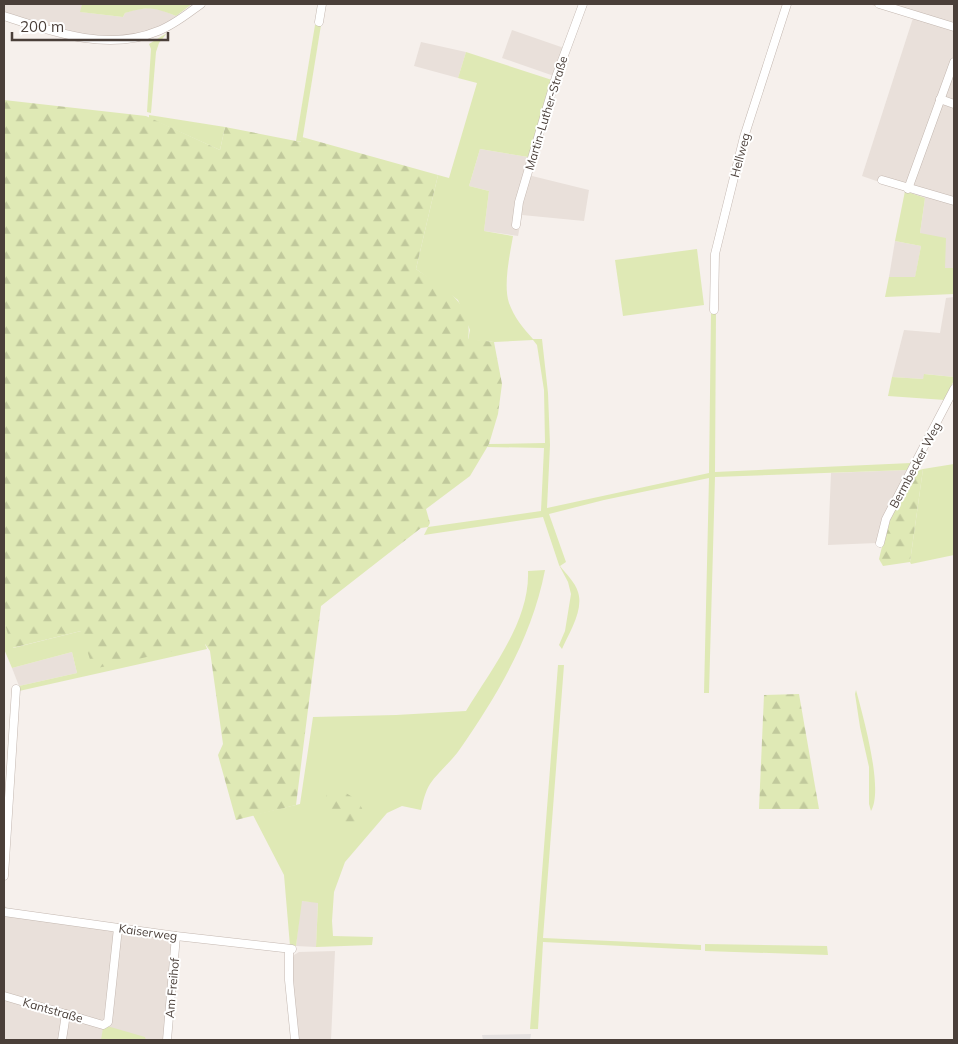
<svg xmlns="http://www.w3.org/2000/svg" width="958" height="1044" font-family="Mulish,sans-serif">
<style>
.residential{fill:#e9e0da}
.grass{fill:#dfe9b5}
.forest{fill:url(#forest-firs)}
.parking{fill:#e5e1e0}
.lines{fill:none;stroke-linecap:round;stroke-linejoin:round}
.minor-casing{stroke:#c4b8b1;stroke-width:9}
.minor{stroke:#fff;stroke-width:8}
.labels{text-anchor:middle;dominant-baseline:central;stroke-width:4;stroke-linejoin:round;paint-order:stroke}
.street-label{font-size:12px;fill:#4a3f39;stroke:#fff}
</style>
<defs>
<pattern id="forest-firs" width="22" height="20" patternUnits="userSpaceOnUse" patternTransform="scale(1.25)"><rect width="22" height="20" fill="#dfe9b5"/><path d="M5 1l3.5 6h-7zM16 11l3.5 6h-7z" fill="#c1c99c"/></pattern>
</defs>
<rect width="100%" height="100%" fill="#f6f0ec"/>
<g class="residential">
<path d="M4,4H82L81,12L123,17L125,13L134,10L154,7L176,16L157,30L121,38L75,35L4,13Z"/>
<path d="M869,4H954V268L945,269L920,233L925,198L862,176L913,18Z"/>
<path d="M512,30L564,48L554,76L502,58Z"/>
<path d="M421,42L466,52L458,78L414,66Z"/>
<path d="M480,149L528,157L524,174L589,190L584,221L522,215L518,236L484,231L489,191L469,186Z"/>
<path d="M895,241L921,246L915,278L889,277Z"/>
<path d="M954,297V377L925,374L923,379L892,377L904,330L940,333L946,298Z"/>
<path d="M907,470L886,513L877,543L828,545L831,473Z"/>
<path d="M72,652L77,673L19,686L12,668Z"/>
<path d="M301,901L318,902L316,947L296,946Z"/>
<path d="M4,905L8,909L178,933L169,1040H4Z"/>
<path d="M335,951L331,1040H298L294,1001L292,960L294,955L299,952Z"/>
</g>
<g class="grass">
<path d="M82,4H192L176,16C154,7 148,6 125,13L123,17L80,12Z"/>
<path d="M315,25H321L302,142L296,141Z"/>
<path d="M167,33L159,43L156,52L151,113L147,112L151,49L149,44Z"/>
<path d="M466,52L552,80L528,157L480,149L469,186L489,191L484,231L513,236C510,254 503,285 509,303C514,317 523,328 533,339H542L548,393L550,445L547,508L709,473L711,312H716L715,472L911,463L907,470L715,477L709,693H704L709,478L604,500L549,514L566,562L560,566C566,574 575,582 578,592C584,610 569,633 562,649L559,645L565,631L571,594L568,582L559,565L543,517L424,535L428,527L541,511L544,448L487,447L489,444L545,443L544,390L537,345L533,340L494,342L468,340L470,330L458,300L416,269L438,175L449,178L477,83L458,78Z"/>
<path d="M149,115L225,127L220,150L149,118Z"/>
<path d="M905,191L925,198L920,233L946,238L945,268H954V294L885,297L889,277H915L921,246L895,241Z"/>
<path d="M697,249L704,305L623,316L615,260Z"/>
<path d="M924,374L954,377V380L945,400L888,396L892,377L923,379Z"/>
<path d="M954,464V555L911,564L910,562L923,469Z"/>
<path d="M545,570C532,637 498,694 460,749C451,762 438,772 430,784C425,792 423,802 421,810L402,806L387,813L345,862L334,892L332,921L333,936L373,937L372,945L316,947L318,903L302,901L296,946H290L284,875L253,815L300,804L313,717L396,715L466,711C491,670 530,621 528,571Z"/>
<path d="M4,621L13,648L81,631L205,644L207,649L19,691V686L77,673L72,652L12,668L4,649Z"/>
<path d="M558,665H564L543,938L701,945V950L543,942L538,1029H530Z"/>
<path d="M856,690C863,716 884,790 871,811L869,804V767L860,727L855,694Z"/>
<path d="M705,944L827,946L828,955L705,951Z"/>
<path d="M107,1026L145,1037L146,1040H101L103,1028Z"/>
</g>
<g class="forest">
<path d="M4,100L146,116L220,150L225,127L301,142L302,137L438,175L416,269C443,288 474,302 468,339L494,342L502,384L498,414L489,444L470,476L426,509L430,523L428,527L421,528L321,606L296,805L236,820L218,755L223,744L210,651L205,644L93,669L81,631L12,648L4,621Z"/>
<path d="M923,469L910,562L883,566L879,559L888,522L910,478L916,471Z"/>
<path d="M799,694L819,809H759L764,695Z"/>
<path d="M335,787C355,798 361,800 367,822L360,829C341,823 337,823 324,806L327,793Z"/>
</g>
<path class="parking" d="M531,1034L530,1040H483L482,1035Z"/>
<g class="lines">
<defs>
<g id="minor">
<path d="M879,4L954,27"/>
<path d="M4,16C53,32 108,52 158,31C174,25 187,14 201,4"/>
<path d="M319,22L322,4"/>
<path d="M940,99L954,104"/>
<path d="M882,180L954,201"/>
<path d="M908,189L954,62"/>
<path d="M516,225L519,202L556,77L583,4"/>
<path d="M714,310L715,254L744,137L787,4"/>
<path d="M880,543L886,519L954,389"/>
<path d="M4,876L16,689"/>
<path d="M4,912L176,936L292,949"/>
<path d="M289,949V980L295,1040"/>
<path d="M4,996L103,1025L108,1022L118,928"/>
<path d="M62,1040L66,1014"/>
<path d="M167,1040L176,936"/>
</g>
</defs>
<use href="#minor" class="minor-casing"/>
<use href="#minor" class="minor"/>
</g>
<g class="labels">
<g class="street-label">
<text transform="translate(546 113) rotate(-73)">Martin-Luther-Straße</text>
<text transform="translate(740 155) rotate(-75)">Hellweg</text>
<text transform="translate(915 465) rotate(-62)">Bermbecker Weg</text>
<text transform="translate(148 932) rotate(8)">Kaiserweg</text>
<text transform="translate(172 988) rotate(-85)">Am Freihof</text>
<text transform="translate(53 1010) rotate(16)">Kantstraße</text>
</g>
</g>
<rect width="958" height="1044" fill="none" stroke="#4a3f39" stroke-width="10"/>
<path d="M12 32v8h156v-8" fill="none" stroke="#4a3f39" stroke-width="2.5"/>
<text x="20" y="32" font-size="15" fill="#4a3f39" stroke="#ffffff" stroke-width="4" paint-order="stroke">200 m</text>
</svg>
